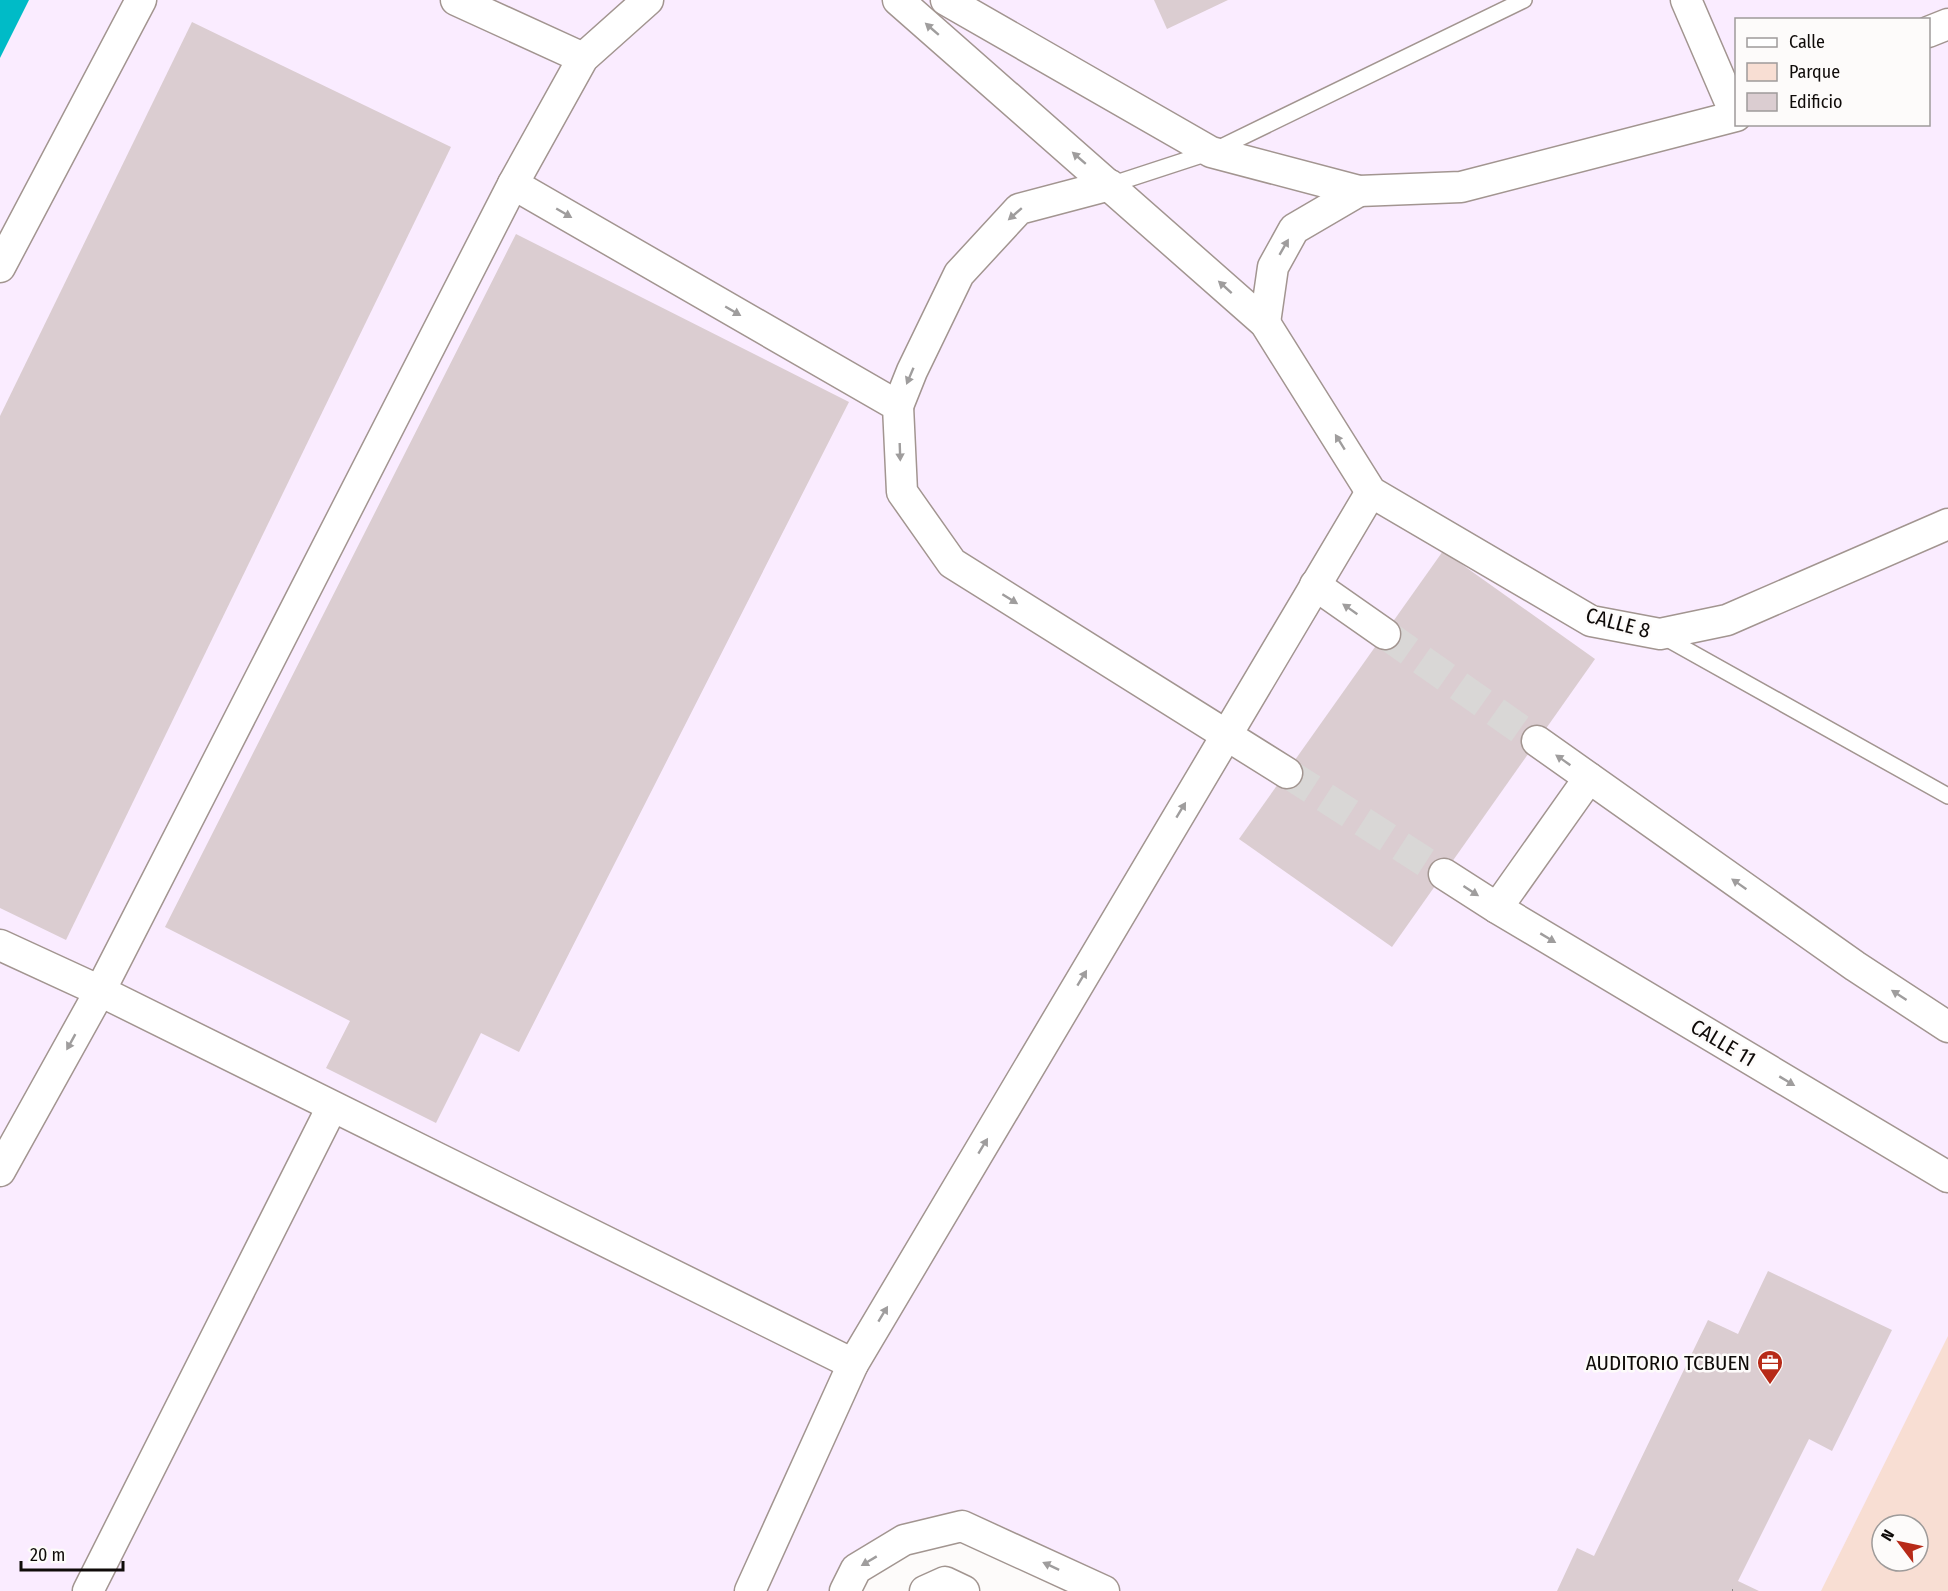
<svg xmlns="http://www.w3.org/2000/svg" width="1948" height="1591" font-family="'Fira Sans Condensed',sans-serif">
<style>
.industrial{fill:#faecff;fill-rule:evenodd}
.green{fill:#f8ded3;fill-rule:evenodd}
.water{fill:#00bbc7}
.building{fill:#dbcdd1}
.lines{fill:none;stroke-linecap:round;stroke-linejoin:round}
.minor-tunnel{stroke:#d9d7d6;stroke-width:30;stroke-dasharray:30 15;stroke-linecap:butt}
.service-casing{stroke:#a29590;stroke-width:18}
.minor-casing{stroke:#a29590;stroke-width:33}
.path{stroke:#8b8886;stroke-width:4;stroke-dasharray:3 4.5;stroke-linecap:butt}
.service{stroke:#fff;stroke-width:15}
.minor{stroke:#fff;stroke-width:30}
.oneway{fill:#9f9d9d}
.labels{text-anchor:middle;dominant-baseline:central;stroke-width:5;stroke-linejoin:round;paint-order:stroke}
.street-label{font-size:21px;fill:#0f0b09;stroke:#fdfbfa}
.poi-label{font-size:21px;fill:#0f0b09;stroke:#fdfbfa;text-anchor:end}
</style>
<rect width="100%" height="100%" fill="#fdfbfa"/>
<path class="industrial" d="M29,0H1948V1591H1104L962,1526L904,1540L845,1591H0V58ZM1736,20H1928V124H1736ZM1882,1525H1918V1561H1882Z"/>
<path class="green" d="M1948,1336V1591H1821ZM1882,1525H1918V1561H1882Z"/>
<path class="water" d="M0,0H29L0,58Z"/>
<g class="building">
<path d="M1154,0H1228L1167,29Z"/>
<path d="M192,22L451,147L66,940L0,908V416Z"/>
<path d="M516,234L849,402L519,1052L481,1033L436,1123L326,1068L350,1021L165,927Z"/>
<path d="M1443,551L1595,659L1392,947L1239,839Z"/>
<path d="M1768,1271L1892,1330L1832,1451L1809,1439L1738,1581L1759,1591H1557L1577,1548L1594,1556L1708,1320L1738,1334Z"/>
</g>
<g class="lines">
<g class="minor-tunnel">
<path d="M1385,634L1537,741"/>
<path d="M1287,773L1444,874"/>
</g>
<defs>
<g id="service">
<path d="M1110,185L1211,152L1524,0"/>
<path d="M1662,636L1948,796"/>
</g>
<g id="minor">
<path d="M456,0L583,58"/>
<path d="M648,0L583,58L513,184L100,991L853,1364"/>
<path d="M898,0L1265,323L1371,492L1591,621L1660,634L1727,620L1948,524"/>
<path d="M946,0L1211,152L1359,191L1461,187L1736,116L1686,0"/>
<path d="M1928,32L1948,24"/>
<path d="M513,184L898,406L902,492L952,563L1287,773"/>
<path d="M0,267L141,0"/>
<path d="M1265,323L1273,267L1294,229L1359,191"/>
<path d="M898,406L912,371L959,274L1019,209L1110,185"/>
<path d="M1315,585L1385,634"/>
<path d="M1537,741L1855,966L1948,1027"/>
<path d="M1444,874L1497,908L1948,1177"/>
<path d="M1497,908L1589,778"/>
<path d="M0,945L100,991L0,1171"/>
<path d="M88,1591L332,1107"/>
<path d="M750,1591L853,1364L1371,492"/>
<path d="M845,1591L856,1569L904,1540L962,1526L1104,1591"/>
<path d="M925,1591L945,1582L964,1591"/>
</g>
</defs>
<use href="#service" class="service-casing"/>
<use href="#minor" class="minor-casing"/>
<path class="path" d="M1732,1591H1733"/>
<use href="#service" class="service"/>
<use href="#minor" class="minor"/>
</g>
<defs><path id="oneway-solid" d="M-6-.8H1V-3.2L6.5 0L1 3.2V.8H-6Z" transform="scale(1.5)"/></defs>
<g class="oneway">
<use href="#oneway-solid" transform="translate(932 29) rotate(-139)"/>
<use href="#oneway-solid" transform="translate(1079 158) rotate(-139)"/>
<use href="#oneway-solid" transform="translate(564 213) rotate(30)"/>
<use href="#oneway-solid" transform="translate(1015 214) rotate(139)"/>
<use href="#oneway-solid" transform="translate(1284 247) rotate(-60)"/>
<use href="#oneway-solid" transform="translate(1225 287) rotate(-138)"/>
<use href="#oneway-solid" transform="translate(733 311) rotate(30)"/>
<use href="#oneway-solid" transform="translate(910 376) rotate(113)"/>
<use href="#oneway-solid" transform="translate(1340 442) rotate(-122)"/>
<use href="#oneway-solid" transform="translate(900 452) rotate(88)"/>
<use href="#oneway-solid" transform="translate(1010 599) rotate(32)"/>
<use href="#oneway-solid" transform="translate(1350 609) rotate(-145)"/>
<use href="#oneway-solid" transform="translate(1563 760) rotate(-145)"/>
<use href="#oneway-solid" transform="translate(1181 810) rotate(-59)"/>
<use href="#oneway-solid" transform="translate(1739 884) rotate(-145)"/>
<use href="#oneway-solid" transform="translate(1471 891) rotate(33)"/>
<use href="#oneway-solid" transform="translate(1548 938) rotate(31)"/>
<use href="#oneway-solid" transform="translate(1082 978) rotate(-59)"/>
<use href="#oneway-solid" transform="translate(1899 995) rotate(-147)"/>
<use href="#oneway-solid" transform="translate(71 1042) rotate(119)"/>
<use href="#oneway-solid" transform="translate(1787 1081) rotate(31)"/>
<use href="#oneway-solid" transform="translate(983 1146) rotate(-59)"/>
<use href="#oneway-solid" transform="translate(883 1314) rotate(-59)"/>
<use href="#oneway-solid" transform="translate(869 1561) rotate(149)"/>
<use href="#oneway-solid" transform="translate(1051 1566) rotate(-155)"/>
</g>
<defs>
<symbol id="office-pin" viewBox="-11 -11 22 30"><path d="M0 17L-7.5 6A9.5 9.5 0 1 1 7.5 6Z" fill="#b72a18" stroke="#fdfbfa"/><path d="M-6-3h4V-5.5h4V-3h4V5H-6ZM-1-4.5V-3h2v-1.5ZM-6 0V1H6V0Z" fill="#fff"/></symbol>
</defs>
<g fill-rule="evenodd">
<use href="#office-pin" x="1755" y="1348" width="30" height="40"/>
</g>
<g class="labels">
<g class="street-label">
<text transform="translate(1618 623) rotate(15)">CALLE 8</text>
<text transform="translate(1723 1043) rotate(31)">CALLE 11</text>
</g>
<g class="poi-label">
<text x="1750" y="1363">AUDITORIO TCBUEN</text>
</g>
</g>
<rect x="1735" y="18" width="195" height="108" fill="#fdfbfa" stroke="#9e9b9a" stroke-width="1.5"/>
<rect x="1747" y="38" width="30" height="9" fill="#ffffff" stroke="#9e9b9a" stroke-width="1.5"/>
<text x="1789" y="48" font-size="18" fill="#0f0b09">Calle</text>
<rect x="1747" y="63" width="30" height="18" fill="#f8ded3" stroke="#9e9b9a" stroke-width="1.5"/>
<text x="1789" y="78" font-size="18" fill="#0f0b09">Parque</text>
<rect x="1747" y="93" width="30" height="18" fill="#dbcdd1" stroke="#9e9b9a" stroke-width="1.5"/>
<text x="1789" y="108" font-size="18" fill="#0f0b09">Edificio</text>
<g transform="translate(1900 1543) rotate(302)"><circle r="28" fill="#fdfbfa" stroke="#9e9b9a" stroke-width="1.5"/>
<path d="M0-4.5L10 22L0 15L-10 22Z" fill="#b72a18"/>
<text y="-9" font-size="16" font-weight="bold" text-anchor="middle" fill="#0f0b09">N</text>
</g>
<path d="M21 1561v9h102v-9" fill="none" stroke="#0f0b09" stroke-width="3"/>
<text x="30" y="1561" font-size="18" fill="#0f0b09" stroke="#fdfbfa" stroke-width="4.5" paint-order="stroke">20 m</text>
</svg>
